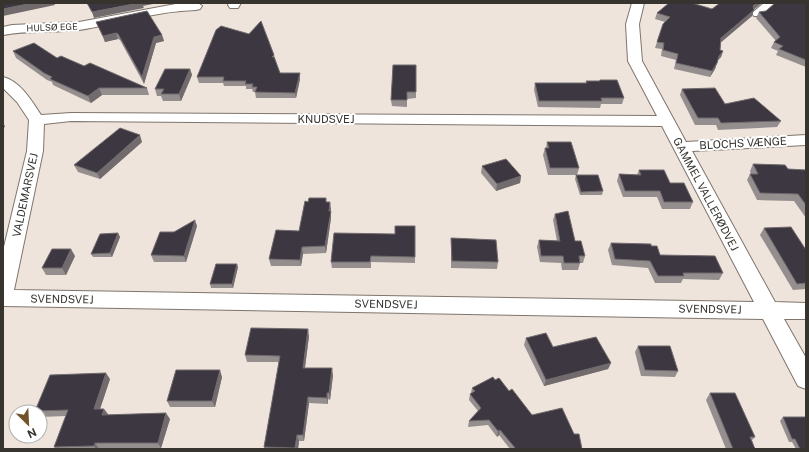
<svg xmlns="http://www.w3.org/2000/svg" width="809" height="452" font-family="'Public Sans',sans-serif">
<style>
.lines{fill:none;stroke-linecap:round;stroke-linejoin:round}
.minor-casing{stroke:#7e756d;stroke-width:2}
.minor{fill:#fff;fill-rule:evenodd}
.wall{fill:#958e8e}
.shaded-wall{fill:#716b6e}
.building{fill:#3c3740;stroke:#716b6e}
.labels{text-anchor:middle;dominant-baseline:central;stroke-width:4;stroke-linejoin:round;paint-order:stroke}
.far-street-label{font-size:9px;fill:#373430;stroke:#fff}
.street-label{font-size:11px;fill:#373430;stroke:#fff}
</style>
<rect width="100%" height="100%" fill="#eee4db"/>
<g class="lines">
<defs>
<g id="minor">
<path d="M181,3H198L202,6L200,9L196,10C156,11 118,24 79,30C54,33 28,30 3,35V27L12,25L79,22Z"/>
<path d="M229,3H241L238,8H230L228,5Z"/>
<path d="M632,3H644L639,24L642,61L686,142L806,135V145L692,151L775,302L806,303V319H784L806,358V389L798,386L763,319L3,306V251L27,151L29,120L17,102L3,88V77C20,81 32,101 41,115L71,113L657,116L628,61L626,24ZM71,121L662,126L754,302L14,290L43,151L44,124Z"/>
<path d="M764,3H777L762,16H754L752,13Z"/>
</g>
</defs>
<use href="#minor" class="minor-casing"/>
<use href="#minor" class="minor"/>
</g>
<g class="wall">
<path d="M806,3V67L776,55L778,51L771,48L774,42L776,41L756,18L759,12L766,11Z"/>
<path d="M712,9H754L752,16L721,42L720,50L723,51L721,57L718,60L715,69L710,77L674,69L676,60L661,56L662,49L655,48L663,24L665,22L655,19L657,13Z"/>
<path d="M96,22L162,35L164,41L156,43L144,84L120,40L118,39L105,42Z"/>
<path d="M13,51L57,58L84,66L147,88L149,95H102L91,103L53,85L52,82L47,80L16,58Z"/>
<path d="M274,55L280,73L300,79L296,98H256L255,92H253L252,89H246V86H224L223,83H199L197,77Z"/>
<path d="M416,65V98L407,99V107L392,106L391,100Z"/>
<path d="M190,69L192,75L181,101H163L161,96H157L155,89Z"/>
<path d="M600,80L624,98L622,104H601L600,108L538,107L534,90L535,83H586V81H599Z"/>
<path d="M682,89L725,104L781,121L777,127L718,130L716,125H695L680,95Z"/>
<path d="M142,142L100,179L78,172L74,165Z"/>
<path d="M547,142L579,168L577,175H548L543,155L545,148H546Z"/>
<path d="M753,164L788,169L806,170V218L794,201L757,200L747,180L750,174H751L750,171Z"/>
<path d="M482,166L521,176L520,183L496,191L481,173Z"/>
<path d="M639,170L670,183L693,202L690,209H662L657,197H623L617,181L619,174L637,175Z"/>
<path d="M576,175L603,191L602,195H580L575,179Z"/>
<path d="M327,202L331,209L330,211L331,218L326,253L303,254L301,266H271L269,259L299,231Z"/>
<path d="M555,214L575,241L585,256L583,263H580L578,270H562L561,263L540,262L537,247L539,240L557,241L553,220Z"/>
<path d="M197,226L186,262H154L151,255L174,232Z"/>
<path d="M415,226V263L371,262V268H332L331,262L395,234Z"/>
<path d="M764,228L806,250V289L793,290L760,235Z"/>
<path d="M118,233L120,237L112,257H93L91,254Z"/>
<path d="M451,238L498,262L497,269L451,268Z"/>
<path d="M611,243L651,246L660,255L723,273L719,280L683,279L681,283H655L648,268L612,265L608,250Z"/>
<path d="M75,256L66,275H46L42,268Z"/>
<path d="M238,267L233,288H211L210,284Z"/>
<path d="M309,336L305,368L333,375L330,400L328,399V404L309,403L304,441H299L298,449H264V447L279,362H247L245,355Z"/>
<path d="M526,338L553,347L611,363L608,369L544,386L524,345Z"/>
<path d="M638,346L678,371L675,377L641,376L635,352Z"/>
<path d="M222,377L215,407H170L167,401Z"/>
<path d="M110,379L100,409L108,415L170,419L161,448L56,449L54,447L66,416L40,417V412H36L35,411Z"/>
<path d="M495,380L509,391L532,415L574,434L582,449H510L499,435L497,437L488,425L468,427L469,421L478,411L469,400L470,394L471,393L472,388Z"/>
<path d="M710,393L755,437L752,440L755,449H726L706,400Z"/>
<path d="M783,417L806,449H796L792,442H789L780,421Z"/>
</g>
<g class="shaded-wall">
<path d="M33,3H54L55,5L3,16V9Z"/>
<path d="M139,3H158L143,6L144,8L94,18L92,12Z"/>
<path d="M757,3H762L751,12L753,6Z"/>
<path d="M754,10L752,16L719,44L721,38Z"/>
<path d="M116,33L118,39L105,42L103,36Z"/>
<path d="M162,35L164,41L156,43L144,84L142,77L154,37Z"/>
<path d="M723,51L721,57L716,62L719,56Z"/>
<path d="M717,63L715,69L710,77L712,71Z"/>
<path d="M190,69L192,75L181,101L179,94Z"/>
<path d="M300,73V79L296,98L295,93Z"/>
<path d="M99,88L102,95L91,103L88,96Z"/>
<path d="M3,121L5,127L3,128Z"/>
<path d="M140,135L142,142L100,179L97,173Z"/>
<path d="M521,176L520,183L496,191L497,184Z"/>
<path d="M330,202L331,209L329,218V211Z"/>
<path d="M331,211V218L326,253L325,246Z"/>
<path d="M195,220L197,226L186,262L184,256Z"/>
<path d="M118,233L120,237L112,257L110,253Z"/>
<path d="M302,247L303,254L301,266L300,260Z"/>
<path d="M71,249L75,256L66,275L62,268Z"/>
<path d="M237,264L238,267L233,288L232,284Z"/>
<path d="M308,329L309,336L304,374L303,368Z"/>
<path d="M611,363L608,369L544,386L546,380Z"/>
<path d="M332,368L333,375L330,400L329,393Z"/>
<path d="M220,370L222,377L215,407L212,401Z"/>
<path d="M106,373L110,379L98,415L94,409Z"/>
<path d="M327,393L328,399V404L327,398Z"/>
<path d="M308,397L309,403L304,441L303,435Z"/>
<path d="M104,409L108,414L106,420L102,415Z"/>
<path d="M166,413L170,419L161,448L158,443Z"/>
<path d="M500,430L499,435L497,437L498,431Z"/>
<path d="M297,435L299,441L298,449H296Z"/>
<path d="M95,443L99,449H96L94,446Z"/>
</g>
<g class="building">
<path d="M3,3H33L3,9Z"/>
<path d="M87,3H139L92,12Z"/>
<path d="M669,3H692L712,9L720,3H757L753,6L754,10L721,38L720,50L723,51L719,56L717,63L712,71L676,63L678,54L663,50L664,43L657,42L663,24L670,17L657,13Z"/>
<path d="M775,3H806V60L779,49L783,46L774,42L780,37L759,12L766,11Z"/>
<path d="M147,11L162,35L154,37L142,77L118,34L116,33L103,36L96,22Z"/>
<path d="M261,21L274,55L272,57H274L280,73H300L295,93L255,92L257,87H252L253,84H245L246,81H223L224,77H197L216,30L221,26L249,34Z"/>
<path d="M34,43L57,58L61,56L84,66L90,63L147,88H99L88,96L50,79L52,77L44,73L13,51Z"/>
<path d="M393,65H416V92H407V100H391Z"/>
<path d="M165,69H190L179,94H161L164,89H155Z"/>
<path d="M600,80H617L624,98H601L602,101H539L535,83H587L586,81H600Z"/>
<path d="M715,88L725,104L754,98L781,121L721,123L718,118H698L682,89Z"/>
<path d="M120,128L140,135L97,173L74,165Z"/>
<path d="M547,142H571L579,168H550L545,148H549Z"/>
<path d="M506,159L521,176L497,184L482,166Z"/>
<path d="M753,164L785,165L788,169L806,170V205L798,194L760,193L750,174H758Z"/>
<path d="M639,170H664L670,183H684L693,202H664L660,191H625L619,174L641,175Z"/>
<path d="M576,175H598L603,191L581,192Z"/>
<path d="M309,198H326V202H330L329,211H331L325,246L302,247L300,260L269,259L276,230L299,231L305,201L308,202Z"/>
<path d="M568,211L575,241H581L585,256H579L580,263H564L563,256H541L539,240L560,241L555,214Z"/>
<path d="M195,220L184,256L151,255L160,232H174Z"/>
<path d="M395,226H415V257L371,256L370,262H331L334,233L395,234Z"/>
<path d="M791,227L806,250V283L797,284L764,228Z"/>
<path d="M118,233L110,253L91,254L100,234Z"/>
<path d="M451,238L496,240L498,262L452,261Z"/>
<path d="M611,243L651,244V246H657L660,255L715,256L723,273H683L684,276H658L650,261L615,259Z"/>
<path d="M52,249H71L62,268H42Z"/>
<path d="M216,264H237L232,284H210Z"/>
<path d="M251,328L308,329L303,368H332L329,393H327V398L308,397L303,435H297L295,448L264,447L280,356L245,355Z"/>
<path d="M546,333L553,347L596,337L611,363L546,380L526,338Z"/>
<path d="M638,346H670L678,371L645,370Z"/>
<path d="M176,370H220L212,401H167Z"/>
<path d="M106,373L94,409H104L102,415L166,413L158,443H95L94,446L54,447L68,410L35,411L50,375Z"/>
<path d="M493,377L495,380L499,378L509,391L512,389L532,415L562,408L574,434H579L582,449H516L500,430L498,431L489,420L469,421L481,408L470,394L475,391L472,388Z"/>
<path d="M710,393H735L755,437H750L755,449H733Z"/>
<path d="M783,417H806V449H800L795,439H792Z"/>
</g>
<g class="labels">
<g class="far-street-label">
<text transform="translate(52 27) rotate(-2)">HULSØ EGE</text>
</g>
<g class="street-label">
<text x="326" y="119">KNUDSVEJ</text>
<text transform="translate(743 143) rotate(-3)">BLOCHS VÆNGE</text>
<text transform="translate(706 194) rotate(62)">GAMMEL VALLERØDVEJ</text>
<text transform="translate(25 195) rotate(-78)">VALDEMARSVEJ</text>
<text transform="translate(62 299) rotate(1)">SVENDSVEJ</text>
<text transform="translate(386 304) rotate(1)">SVENDSVEJ</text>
<text transform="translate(710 309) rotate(1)">SVENDSVEJ</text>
</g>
</g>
<rect width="809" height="452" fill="none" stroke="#373430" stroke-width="8"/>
<g transform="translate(28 424) rotate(156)"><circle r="19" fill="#ffffff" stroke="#afaeac"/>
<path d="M0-3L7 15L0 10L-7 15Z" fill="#725228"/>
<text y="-6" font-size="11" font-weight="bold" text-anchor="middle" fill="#373430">N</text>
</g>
</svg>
